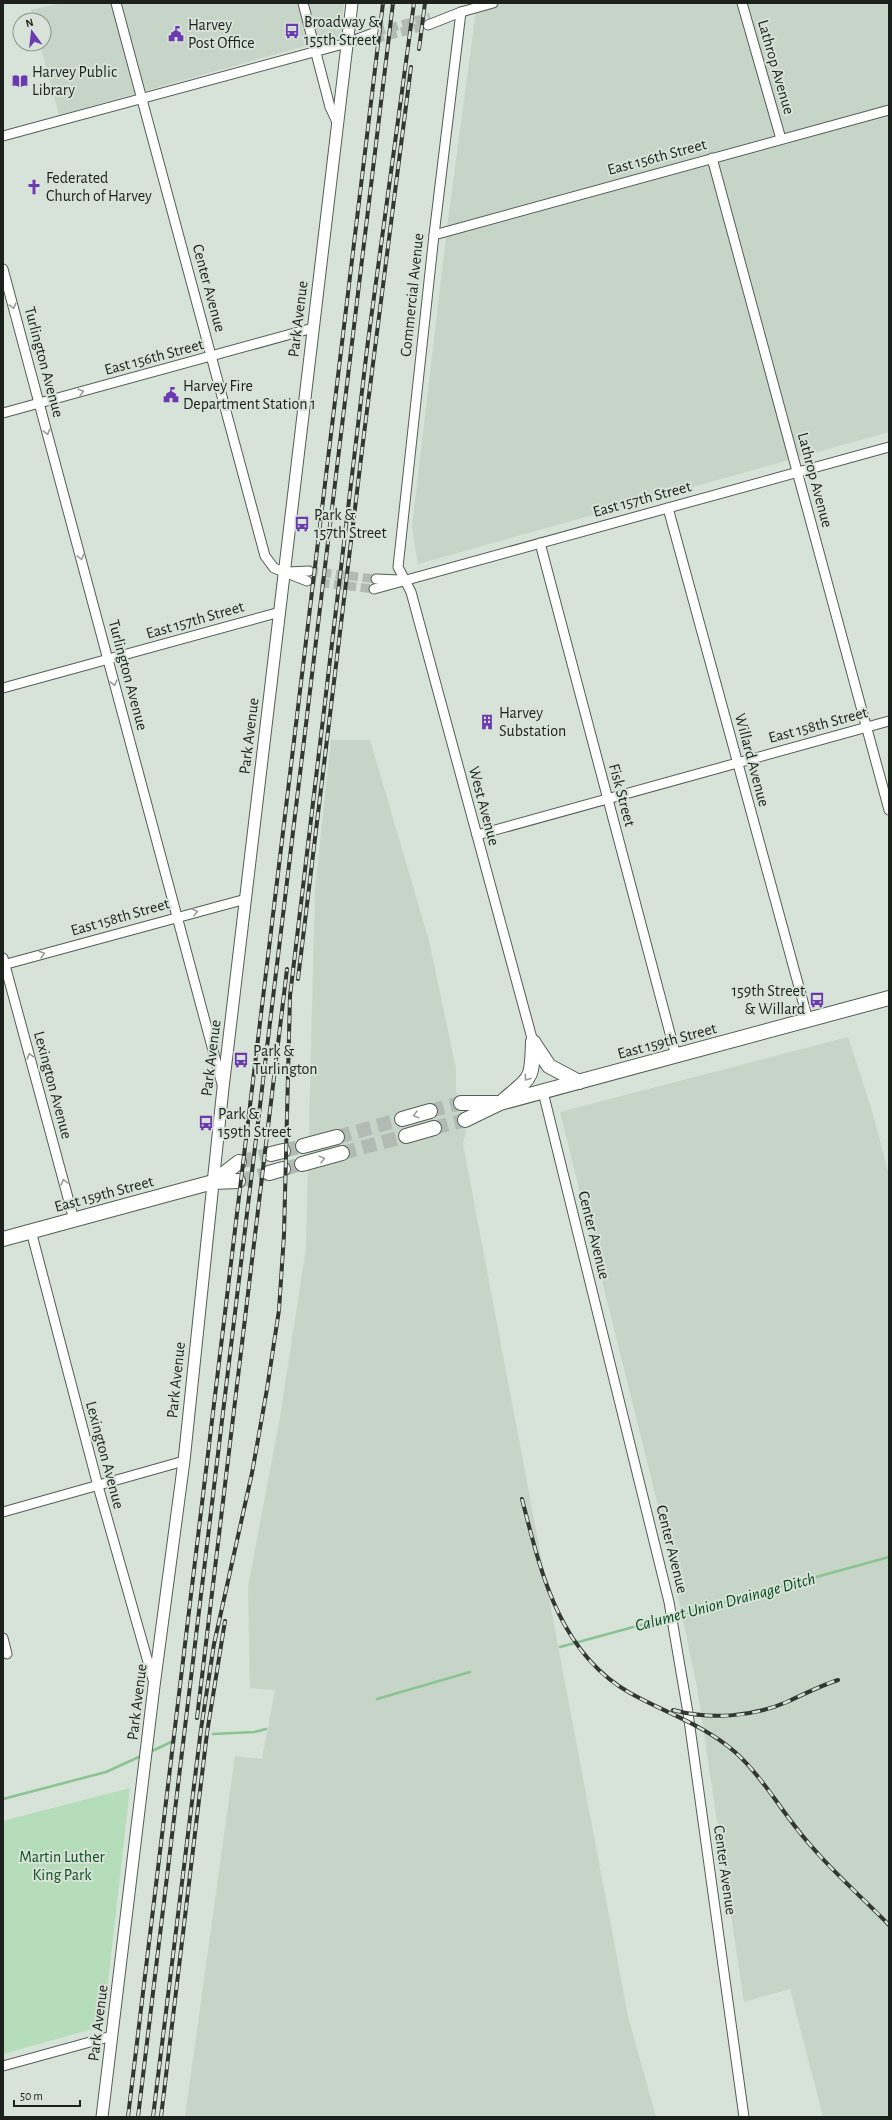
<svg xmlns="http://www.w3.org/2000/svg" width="892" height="2120" font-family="'Alegreya Sans',sans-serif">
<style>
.built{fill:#c6d5c7}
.green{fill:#b5ddba}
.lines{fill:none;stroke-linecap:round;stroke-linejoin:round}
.stream{stroke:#89c491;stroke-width:2.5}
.minor-tunnel{stroke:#b2bbb3;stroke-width:9;stroke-dasharray:9 4.5;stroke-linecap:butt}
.primary-tunnel{stroke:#b2bbb3;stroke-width:14;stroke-dasharray:14 7;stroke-linecap:butt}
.minor-casing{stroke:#555e55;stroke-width:11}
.tertiary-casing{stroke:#555e55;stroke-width:13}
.primary-casing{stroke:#555e55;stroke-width:16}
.minor{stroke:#fff;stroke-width:9}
.tertiary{stroke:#fff;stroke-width:11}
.primary{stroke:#fff;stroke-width:14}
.rail-casing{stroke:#323732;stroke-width:4}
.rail{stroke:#d7e2d8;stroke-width:2.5;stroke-dasharray:8;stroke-linecap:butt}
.oneway{stroke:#999b99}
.labels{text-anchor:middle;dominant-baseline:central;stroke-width:4;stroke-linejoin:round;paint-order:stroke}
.poi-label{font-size:16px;fill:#1d211d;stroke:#d7e2d8;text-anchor:start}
.street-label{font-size:16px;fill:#1d211d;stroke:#d7e2d8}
.park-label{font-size:16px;fill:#0f5021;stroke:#d7e2d8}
.water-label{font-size:17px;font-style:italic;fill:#054a1b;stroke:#d7e2d8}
</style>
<rect width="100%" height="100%" fill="#d7e2d8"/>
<g class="built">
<path d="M61,3H344L341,36L59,115L40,44H44V20H34L31,10Z"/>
<path d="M477,3H889V432L418,564L412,527L448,220Z"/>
<path d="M331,740H370L429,941L456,1069V1091L466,1131L463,1144L628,2016L656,2117H185L235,1756L262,1759L275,1690L250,1688L248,1587L280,1417L306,1248L315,890Z"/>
<path d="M848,1037L873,1114L889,1175V2117H823L790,1989L744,2002L697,1687L664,1530L560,1112Z"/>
</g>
<path class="green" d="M130,1788L103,2026L3,2054V1821Z"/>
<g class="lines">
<g class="stream">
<path d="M674,1616L889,1557"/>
<path d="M560,1647L670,1617"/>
<path d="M377,1699L470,1672"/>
<path d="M213,1734L254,1732L266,1729"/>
<path d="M150,1752L171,1742"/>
<path d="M3,1799L106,1772L141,1756"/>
</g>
<g class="minor-tunnel">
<path d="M376,32L430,17"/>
<path d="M375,39L428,25"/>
<path d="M309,571L376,579"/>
<path d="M307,581L374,589"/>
</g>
<g class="primary-tunnel">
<path d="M430,1111L461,1103"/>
<path d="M434,1128L465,1120"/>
<path d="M337,1137L402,1119"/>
<path d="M283,1151L303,1146"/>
<path d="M342,1153L406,1136"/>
<path d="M239,1162L271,1154"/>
<path d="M283,1169L302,1164"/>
<path d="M238,1181L269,1173"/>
</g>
<defs>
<g id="minor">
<path d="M116,3L265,556L274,568L307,581"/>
<path d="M303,3L330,107L337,122"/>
<path d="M742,3L781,139"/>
<path d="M461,12L434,235L398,567L411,592L533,1042"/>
<path d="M428,25L461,12L493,3"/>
<path d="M3,136L347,43L376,32"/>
<path d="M712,158L889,810"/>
<path d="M434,235L889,110"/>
<path d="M3,269L222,1084"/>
<path d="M3,413L313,328"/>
<path d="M668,508L808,1020"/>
<path d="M540,543L676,1056"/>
<path d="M288,572L309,571"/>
<path d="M376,579L400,580"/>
<path d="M374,589L889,447"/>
<path d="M3,688L280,612"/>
<path d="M477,835L889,721"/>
<path d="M3,958L74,1220"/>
<path d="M3,965L246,899"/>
<path d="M543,1092L669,1602L688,1713L744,2117"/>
<path d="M31,1231L98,1486L154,1683"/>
<path d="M3,1512L184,1461"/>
<path d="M3,1638L7,1654"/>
<path d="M3,2066L112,2036"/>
</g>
<path id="tertiary" d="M102,2117L154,1686L184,1461L223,1088L352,3"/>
<g id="primary">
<path d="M533,1042L549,1066L579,1082"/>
<path d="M504,1100C532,1076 532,1080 533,1042"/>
<path d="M461,1103H496"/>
<path d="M402,1119L430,1111"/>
<path d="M465,1120L500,1103L889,998"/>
<path d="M406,1136L434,1128"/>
<path d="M303,1146L337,1137"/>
<path d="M271,1154L283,1151"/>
<path d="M302,1164L342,1153"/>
<path d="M269,1173L283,1169"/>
<path d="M213,1182L239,1162"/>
<path d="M3,1239L213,1182L238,1181"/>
</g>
</defs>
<use href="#minor" class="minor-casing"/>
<use href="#tertiary" class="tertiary-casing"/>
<use href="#primary" class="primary-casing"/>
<use href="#minor" class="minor"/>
<use href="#tertiary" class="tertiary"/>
<use href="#primary" class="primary"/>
<defs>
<g id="rail">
<path d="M419,49L425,3"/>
<path d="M298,979L364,434L411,67"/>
<path d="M522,1499C541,1573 559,1653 630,1693C666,1713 704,1725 735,1752C765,1779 785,1818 813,1848C836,1875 864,1899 889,1925"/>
<path d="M673,1710C710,1720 752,1717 787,1702C804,1694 820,1686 838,1680"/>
<path d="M197,1718L287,969"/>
<path d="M128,2117L383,3"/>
<path d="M138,2117L393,3"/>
<path d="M153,2117L201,1729L214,1644L252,1473L267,1389L279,1310L284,1235L290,996L368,341L414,3"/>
<path d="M161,2117L207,1733L225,1621"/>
</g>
</defs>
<use href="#rail" class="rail-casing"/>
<use href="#rail" class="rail"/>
</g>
<defs><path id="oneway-chevron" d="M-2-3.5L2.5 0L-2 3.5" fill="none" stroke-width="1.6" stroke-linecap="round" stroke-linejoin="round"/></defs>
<g class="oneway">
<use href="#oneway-chevron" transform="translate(13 306) rotate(75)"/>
<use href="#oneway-chevron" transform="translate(81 392) rotate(-15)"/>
<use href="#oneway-chevron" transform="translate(47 432) rotate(75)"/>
<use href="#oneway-chevron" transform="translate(81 557) rotate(75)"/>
<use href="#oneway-chevron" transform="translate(114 683) rotate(75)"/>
<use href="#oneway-chevron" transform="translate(195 912) rotate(-14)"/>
<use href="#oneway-chevron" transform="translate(42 954) rotate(-16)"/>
<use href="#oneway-chevron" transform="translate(30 1056) rotate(-105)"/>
<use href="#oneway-chevron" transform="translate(527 1078) rotate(126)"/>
<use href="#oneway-chevron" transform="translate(416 1115) rotate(165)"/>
<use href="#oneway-chevron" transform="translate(322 1159) rotate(-15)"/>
<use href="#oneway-chevron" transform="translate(64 1182) rotate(-105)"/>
</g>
<defs>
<symbol id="bus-bare" viewBox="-9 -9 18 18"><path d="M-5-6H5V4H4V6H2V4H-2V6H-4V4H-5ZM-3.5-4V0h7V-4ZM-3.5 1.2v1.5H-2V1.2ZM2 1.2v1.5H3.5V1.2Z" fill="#6b39b1" stroke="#d7e2d8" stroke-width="2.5" paint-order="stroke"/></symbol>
<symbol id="civic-bare" viewBox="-9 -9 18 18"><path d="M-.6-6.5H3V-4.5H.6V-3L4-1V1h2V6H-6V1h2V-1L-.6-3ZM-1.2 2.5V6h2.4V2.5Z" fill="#6b39b1" stroke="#d7e2d8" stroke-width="2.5" paint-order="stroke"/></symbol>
<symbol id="library-bare" viewBox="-9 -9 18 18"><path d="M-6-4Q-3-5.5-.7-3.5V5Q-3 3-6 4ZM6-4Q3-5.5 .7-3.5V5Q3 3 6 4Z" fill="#6b39b1" stroke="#d7e2d8" stroke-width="2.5" paint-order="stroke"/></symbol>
<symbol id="church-bare" viewBox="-9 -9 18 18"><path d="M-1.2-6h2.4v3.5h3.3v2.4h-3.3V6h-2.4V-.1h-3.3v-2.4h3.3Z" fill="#6b39b1" stroke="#d7e2d8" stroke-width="2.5" paint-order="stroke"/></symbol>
<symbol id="building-bare" viewBox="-9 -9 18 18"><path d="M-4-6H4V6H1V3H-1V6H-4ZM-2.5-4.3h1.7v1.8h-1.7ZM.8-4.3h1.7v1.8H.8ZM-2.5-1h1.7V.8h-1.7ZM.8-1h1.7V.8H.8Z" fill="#6b39b1" stroke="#d7e2d8" stroke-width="2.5" paint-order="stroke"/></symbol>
</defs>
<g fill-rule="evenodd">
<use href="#bus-bare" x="281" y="20" width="22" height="22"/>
<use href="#civic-bare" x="165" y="23" width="22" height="22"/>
<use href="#library-bare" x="9" y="70" width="22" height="22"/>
<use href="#church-bare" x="23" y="176" width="22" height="22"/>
<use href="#civic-bare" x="160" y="384" width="22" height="22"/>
<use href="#bus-bare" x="291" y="513" width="22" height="22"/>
<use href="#building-bare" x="476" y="711" width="22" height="22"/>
<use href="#bus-bare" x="806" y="989" width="22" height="22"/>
<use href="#bus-bare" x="230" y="1049" width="22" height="22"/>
<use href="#bus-bare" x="195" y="1112" width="22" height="22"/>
</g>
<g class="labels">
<g class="poi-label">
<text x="304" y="22">Broadway &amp;<tspan x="304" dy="18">155th Street</tspan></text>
<text x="188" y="25">Harvey<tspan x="188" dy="18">Post Office</tspan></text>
<text x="32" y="72">Harvey Public<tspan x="32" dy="18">Library</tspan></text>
<text x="46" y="178">Federated<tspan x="46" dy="18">Church of Harvey</tspan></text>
<text x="183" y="386">Harvey Fire<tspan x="183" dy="18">Department Station 1</tspan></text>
<text x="314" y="515">Park &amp;<tspan x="314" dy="18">157th Street</tspan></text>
<text x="499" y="713">Harvey<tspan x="499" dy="18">Substation</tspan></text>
<text x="805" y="991" text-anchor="end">159th Street<tspan x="805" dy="18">&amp; Willard</tspan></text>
<text x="253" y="1051">Park &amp;<tspan x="253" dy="18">Turlington</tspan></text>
<text x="218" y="1114">Park &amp;<tspan x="218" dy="18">159th Street</tspan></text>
</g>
<g class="street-label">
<text transform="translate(776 67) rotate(74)">Lathrop Avenue</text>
<text transform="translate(657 157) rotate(-15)">East 156th Street</text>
<text transform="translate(209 288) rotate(75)">Center Avenue</text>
<text transform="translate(412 295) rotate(-84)">Commercial Avenue</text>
<text transform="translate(298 319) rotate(-83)">Park Avenue</text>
<text transform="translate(154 357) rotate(-15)">East 156th Street</text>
<text transform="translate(44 362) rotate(75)">Turlington Avenue</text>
<text transform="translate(815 480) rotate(75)">Lathrop Avenue</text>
<text transform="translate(642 499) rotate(-15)">East 157th Street</text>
<text transform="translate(195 620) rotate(-16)">East 157th Street</text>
<text transform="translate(128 675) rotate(75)">Turlington Avenue</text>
<text transform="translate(818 725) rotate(-15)">East 158th Street</text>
<text transform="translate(249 736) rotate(-83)">Park Avenue</text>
<text transform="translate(752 760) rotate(75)">Willard Avenue</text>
<text transform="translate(622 795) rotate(75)">Fisk Street</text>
<text transform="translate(484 806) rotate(75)">West Avenue</text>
<text transform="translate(120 917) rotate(-16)">East 158th Street</text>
<text transform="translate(667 1041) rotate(-15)">East 159th Street</text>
<text transform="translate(211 1058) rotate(-83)">Park Avenue</text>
<text transform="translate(53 1085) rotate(75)">Lexington Avenue</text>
<text transform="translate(104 1194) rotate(-15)">East 159th Street</text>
<text transform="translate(594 1235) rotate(76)">Center Avenue</text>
<text transform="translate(176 1380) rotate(-84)">Park Avenue</text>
<text transform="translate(105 1455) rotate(75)">Lexington Avenue</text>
<text transform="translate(672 1549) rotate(76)">Center Avenue</text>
<text transform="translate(137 1702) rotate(-83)">Park Avenue</text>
<text transform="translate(725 1870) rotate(82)">Center Avenue</text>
<text transform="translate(98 2023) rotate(-83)">Park Avenue</text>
</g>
<g class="park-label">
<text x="62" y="1857">Martin Luther<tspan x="62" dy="18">King Park</tspan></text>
</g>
<g class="water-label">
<text transform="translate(725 1602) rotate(-15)">Calumet Union Drainage Ditch</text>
</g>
</g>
<rect width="892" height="2120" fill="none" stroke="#1d211d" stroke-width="8"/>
<g transform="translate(32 32) rotate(345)"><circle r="19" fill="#d7e2d8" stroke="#8d958d"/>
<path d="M0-3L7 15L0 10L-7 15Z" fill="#6b39b1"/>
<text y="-6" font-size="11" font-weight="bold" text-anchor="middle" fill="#1d211d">N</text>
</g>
<path d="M14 2100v6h66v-6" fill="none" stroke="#1d211d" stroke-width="2"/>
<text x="20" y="2100" font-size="12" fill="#1d211d" stroke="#d7e2d8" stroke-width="3" paint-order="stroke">50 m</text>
</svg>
